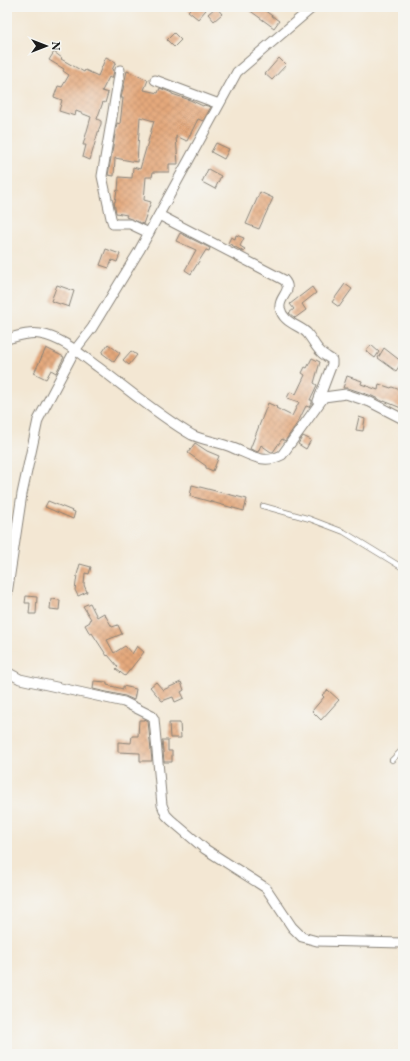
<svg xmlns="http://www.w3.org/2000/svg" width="410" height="1061" font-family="'EB Garamond',serif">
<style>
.building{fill:url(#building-cross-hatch)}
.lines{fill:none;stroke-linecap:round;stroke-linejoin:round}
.lane-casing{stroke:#888278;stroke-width:6}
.street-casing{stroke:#888278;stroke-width:11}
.lane{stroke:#fff;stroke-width:4.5}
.street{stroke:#fff;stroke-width:9}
</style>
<defs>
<pattern id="building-cross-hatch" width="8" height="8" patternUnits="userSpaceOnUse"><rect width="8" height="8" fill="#e4a87b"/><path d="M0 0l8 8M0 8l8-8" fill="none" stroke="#c3906a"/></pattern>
</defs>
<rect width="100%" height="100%" fill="#f6f6f2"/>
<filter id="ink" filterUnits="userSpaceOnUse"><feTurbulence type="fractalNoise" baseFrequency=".025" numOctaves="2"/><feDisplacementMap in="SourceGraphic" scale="8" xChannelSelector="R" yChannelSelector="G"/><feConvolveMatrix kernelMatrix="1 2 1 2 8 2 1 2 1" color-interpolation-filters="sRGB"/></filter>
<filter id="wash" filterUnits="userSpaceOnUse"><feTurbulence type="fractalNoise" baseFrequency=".012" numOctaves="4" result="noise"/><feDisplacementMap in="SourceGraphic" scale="16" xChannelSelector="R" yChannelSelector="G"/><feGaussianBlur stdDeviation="0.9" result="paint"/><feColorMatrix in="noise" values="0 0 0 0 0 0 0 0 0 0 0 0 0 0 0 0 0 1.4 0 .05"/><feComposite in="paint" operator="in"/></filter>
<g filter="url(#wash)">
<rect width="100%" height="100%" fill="#f3e7d3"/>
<g id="blocks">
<g class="building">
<path d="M192,7H202L206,10L198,19L188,11Z"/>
<path d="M216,7L222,14L214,21L208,14Z"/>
<path d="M245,7H260L279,21L274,28Z"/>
<path d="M174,33L181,40L174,47L167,40Z"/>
<path d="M54,52L62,58L61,59L84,72L85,70L98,76L106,57L116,62L112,70L114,71L112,79L109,77L102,91L108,93L105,103L103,102L97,119L101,121V124L99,129L90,160L83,157L86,145H83L91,117L76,111L75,116L59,111L62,100L54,97L58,86L62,87L69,75L63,71L64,69L49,60Z"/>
<path d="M279,58L286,65L272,80L265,74Z"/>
<path d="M127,71L148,80L144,90L158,93L160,88L172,93V94L190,100L203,106L204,105L211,107L203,121L198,119L187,141L176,136L178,164H169V172H153L152,177H146L144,200L151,202L143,224L126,217L127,215L116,213L114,202H115L117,190L118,191L119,177L132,178L133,167L140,169L154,121L140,117L137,162L115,158L114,176L108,175L117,123L120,124L123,98H121Z"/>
<path d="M216,143L229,149L224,159L211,152Z"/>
<path d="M208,169L221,176L215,189L202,182Z"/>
<path d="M260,192L273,198L259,229L246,224Z"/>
<path d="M180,233L210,248L209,251L206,250L191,274L185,270L196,250L176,241Z"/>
<path d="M236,235L244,238L240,246L245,249L244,252L228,243L231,237L235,239Z"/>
<path d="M106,249L120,254L117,262L112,260L109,268L100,265Z"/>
<path d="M345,284L352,289L339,307L332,302Z"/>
<path d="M57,285L74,291L69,307L51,301Z"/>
<path d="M312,287L316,293L302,304L306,310L295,318L289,313L294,309L290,304Z"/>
<path d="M108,344L120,353L114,362L102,353Z"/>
<path d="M371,345L379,352L375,358L366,351Z"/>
<path d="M46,348L64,357L56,373L51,370L46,379L34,373Z"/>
<path d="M384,348L402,362L396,371L378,358Z"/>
<path d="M131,351L137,355L129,365L123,360Z"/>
<path d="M312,358L320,362L314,383L317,385L310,400H312V403L309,407L306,406L298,422L285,441L282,439L273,452H271L261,445L258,452L250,449L268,403L277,407L276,408L292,416L299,402L287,398L290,392L296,394L305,375L302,373L305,367L307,368Z"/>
<path d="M347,376L362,381L361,384L378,390L379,384L391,388L392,387L403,391V403L401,408L384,401V402L372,396L348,388H343Z"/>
<path d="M359,417L365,419L363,431L356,430Z"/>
<path d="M303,436L311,440L306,449L298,444Z"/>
<path d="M195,443L207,451L219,456L213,471L206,468V466L188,453Z"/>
<path d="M192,485L247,499L244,511L190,496Z"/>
<path d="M48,501L75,512L73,519L45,507Z"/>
<path d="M80,564L91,567L89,574L85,573L84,585L87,592L78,596L75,590L77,575Z"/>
<path d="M26,596L37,597L36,614H29L30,603H25Z"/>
<path d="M51,599L60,600L59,610L50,609Z"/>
<path d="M90,603L97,617L104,613L112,627L118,625L122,634L107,640L114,653L125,646L132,654L137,646L144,652L125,676L116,669L118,667L108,655L107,656L92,633L90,634L85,625L90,622L89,620L91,619L83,606Z"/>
<path d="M94,681L107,682V685L123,689V686L136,689L134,700L125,696L93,689Z"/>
<path d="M156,682L163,690L181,682L184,690L181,692L184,698L175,702L173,697L162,701L150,687Z"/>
<path d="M328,690L339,700L321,720L312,711L324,697L322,695Z"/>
<path d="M145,719L148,721L152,761H140V753L118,752V742L131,743L132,736H138L139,720H145Z"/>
<path d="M169,723H180L181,738H170Z"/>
<path d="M162,740H168V751H172V762H164Z"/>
</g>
</g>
</g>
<g filter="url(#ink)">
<use href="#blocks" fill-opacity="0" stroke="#888278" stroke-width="1"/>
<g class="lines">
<defs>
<g id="lane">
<path d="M263,506L310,519L344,532L403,568"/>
<path d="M392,760L403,749"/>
</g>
<g id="street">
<path d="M120,70L102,176L111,218L113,224H130L149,233"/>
<path d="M155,80L219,104"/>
<path d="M159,215L284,280C294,291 278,297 280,308C283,323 299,325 307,333C312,339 315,346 320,351C323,355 328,357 332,360V364L318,401"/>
<path d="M7,339C18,336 29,332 40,334C63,338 80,354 98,367C129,390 159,416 192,435C205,441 220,442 233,448C251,455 263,465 282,455L324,397L346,394L370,402L403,419"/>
<path d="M7,594L22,494L38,420L75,350L92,328L139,251L237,72L313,7"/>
<path d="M7,672L20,679L124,702L152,716L154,719L162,805L166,815L171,820L205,849L266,888L292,927L302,937L317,941L403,943"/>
</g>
</defs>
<use href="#lane" class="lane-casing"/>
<use href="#street" class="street-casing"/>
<use href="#lane" class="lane"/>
<use href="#street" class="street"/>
</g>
</g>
<rect width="410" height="1061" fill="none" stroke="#f6f6f2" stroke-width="24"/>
<g transform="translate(46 46) rotate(90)" stroke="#f6f6f2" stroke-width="3" paint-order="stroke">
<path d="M0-3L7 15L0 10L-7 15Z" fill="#1c1c1c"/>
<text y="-6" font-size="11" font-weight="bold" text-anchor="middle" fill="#1c1c1c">N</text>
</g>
</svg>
